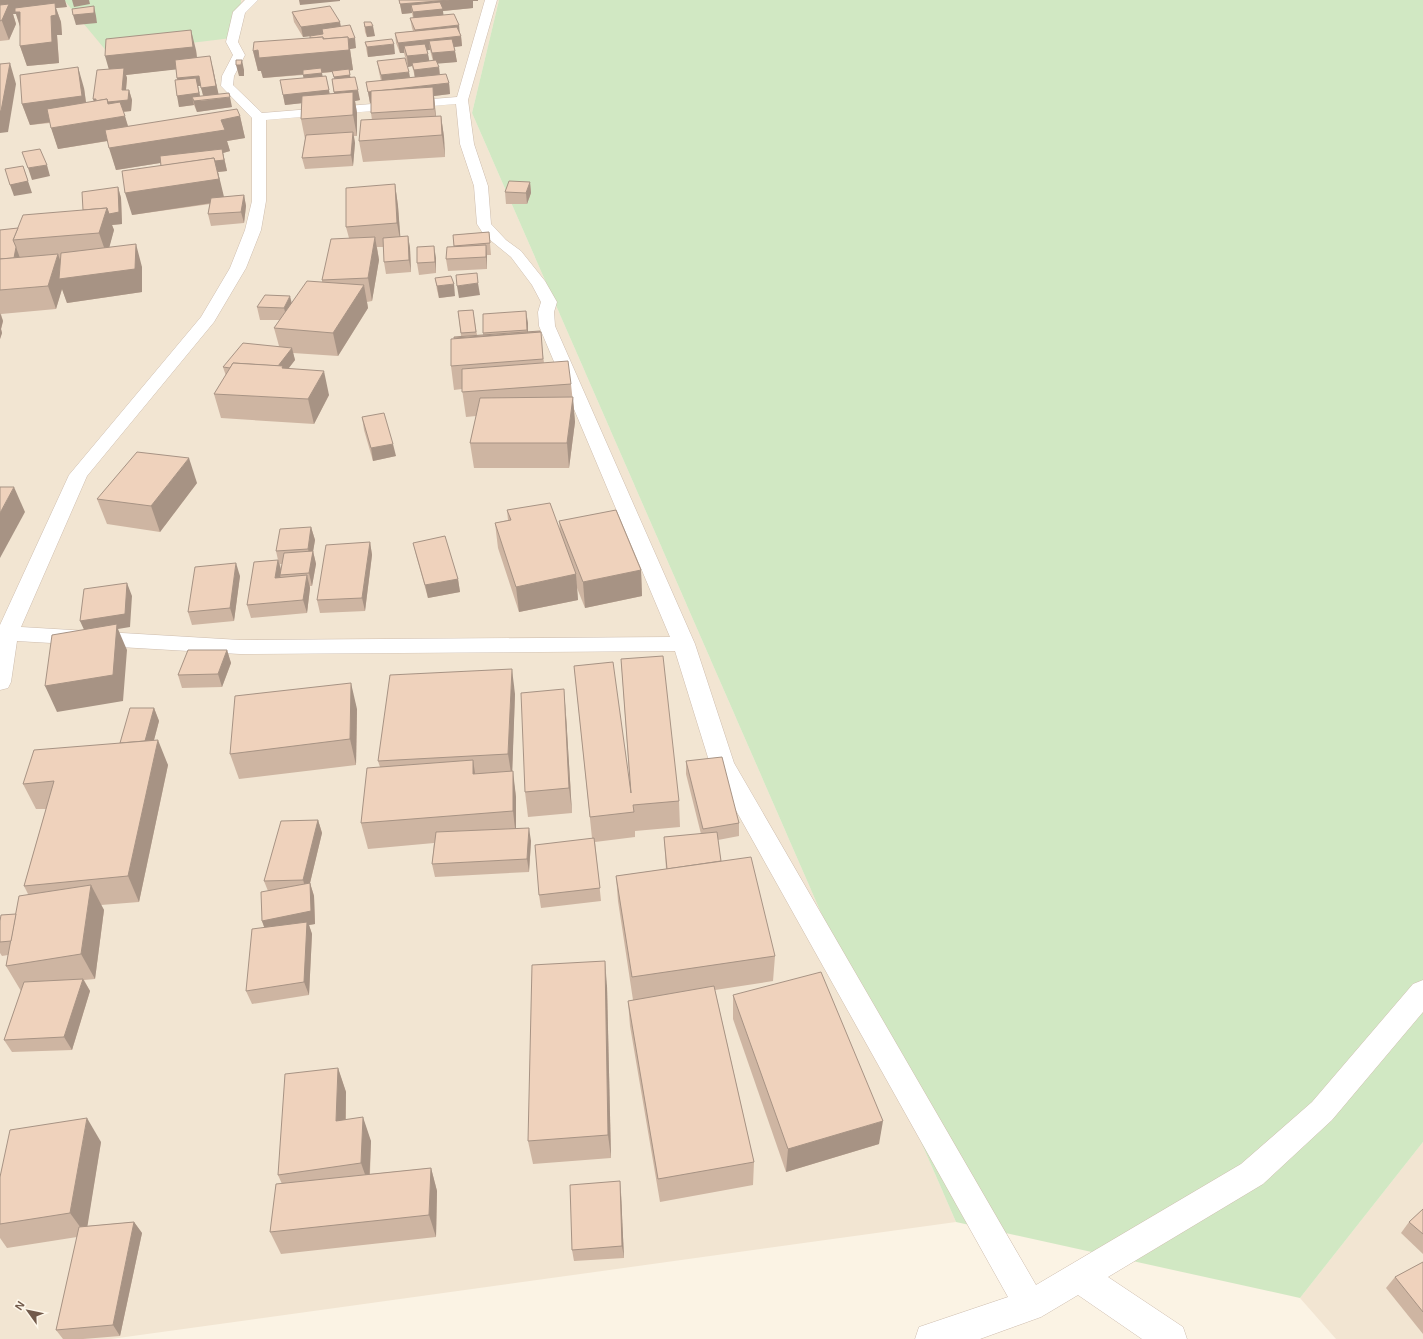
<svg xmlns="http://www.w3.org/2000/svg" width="1423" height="1339" font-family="Helvetica,sans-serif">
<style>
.residential{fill:#f2e5d2}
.green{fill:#d1e8c3}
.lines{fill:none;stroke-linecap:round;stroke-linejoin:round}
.street-casing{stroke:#cebdae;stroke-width:1}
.street{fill:#fff;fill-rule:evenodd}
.wall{fill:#ceb5a2;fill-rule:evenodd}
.shaded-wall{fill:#a79384}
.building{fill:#efd2bc;stroke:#a79384}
</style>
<rect width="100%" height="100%" fill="#fbf3e4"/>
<g class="residential">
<path d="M0,0H64L240,37L241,0H499L472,113L956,1222L111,1339H0Z"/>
<path d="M1423,1142V1339H1336L1300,1298Z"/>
</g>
<g class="green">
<path d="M64,0H241L240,37L108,53Z"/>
<path d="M499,0H1423V1142L1300,1298L956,1222L472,113Z"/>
</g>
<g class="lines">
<defs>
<path id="street" d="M245,0H258L245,13L238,42L245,55L234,76L233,85L262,113L457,97L485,0H497L468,100L474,144L488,186L491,224L506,240L521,251L545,281L557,302L554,312L555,326L695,644L734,763L1036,1285L1241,1164L1312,1102L1413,984L1423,980V1012L1332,1120L1263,1184L1108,1277L1183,1327L1187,1339H1142L1078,1295L1041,1317L980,1339H915L919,1327L1008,1297L710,764L675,651L240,654L17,641L11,682L8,688L0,690V625L69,475L201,317L230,268L245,230L252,201V118L221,86L222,76L233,55L226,42L233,12ZM456,104L460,144L474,186L477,224L484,235L511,257L532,285L541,302L538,312L539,326L670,637L240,640L21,627L87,476L214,322L246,268L261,230L266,201V120Z"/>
</defs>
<use href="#street" class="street-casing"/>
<use href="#street" class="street"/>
</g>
<g class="wall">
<path d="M0,0L67,7L56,8L61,22L62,35H57L59,63L27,66L20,46V27L16,14H13L16,24L9,40L0,41Z"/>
<path d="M399,0H478V1H473V8L443,11V15L460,33L461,36L462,46L454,47L457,62L437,63L439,67L440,75L449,83L450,94L434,96L436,116H441L444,137L445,157L363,162L359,141L372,120L371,113V102L370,103L366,82L381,81L379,72L377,61L410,78L415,77L412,66L408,67L404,53H400L396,43L395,33L413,31L412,28L410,18H413L412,13L402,14ZM427,50H430L433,61H429Z"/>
<path d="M292,12L341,27L356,48L350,49L353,70L349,71L350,77L360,100L355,101L357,113V136H354L355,143L353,166L305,169L302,158L305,139L301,119L302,103L285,105L283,95L304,78L303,75L263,78L261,71H258L253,51L310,38V36L303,37L294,22ZM333,72L334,79H332L334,94H329L322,76V73Z"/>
<path d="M364,22L375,36L367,37L365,32Z"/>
<path d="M365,42L395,54L368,57L367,53Z"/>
<path d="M196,50L197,58L213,67L218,94L232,107L197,112L194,105L179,107L177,80L176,69L126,75L127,78L126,90H129L132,100L131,111L123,112L128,126L240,116L245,138L227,141L230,151L223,153L227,171L218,172L223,197L244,195L246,206L244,223L211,226L208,214L210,204L132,215L161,166L160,163L116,170L108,141L58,149L50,123L30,125L22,104L84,88L86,103L94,101L109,69ZM198,86H201L203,96H200Z"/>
<path d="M530,182L531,193L527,204H506L505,192Z"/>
<path d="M395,184L398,206L400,237L408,236L410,248L411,272L386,274L384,262V247H377L379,260L372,301L367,302L368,308L338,356L293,353L295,360L288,369L329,395L314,424L221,418L214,394L226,376L223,367L279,346L274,328L280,320H260L257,307L292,303L322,282V280L349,238L346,227Z"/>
<path d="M118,187L121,198L122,224L112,225L114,230L109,247L142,267V292L67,303L62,289L56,309L1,314L3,321L1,329L2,333L0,339V230L18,228L83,210Z"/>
<path d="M489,232L491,255H487V269L448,271L446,259L454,247L453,235Z"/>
<path d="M436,258V273L419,275L417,263Z"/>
<path d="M435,278L455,296L439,298L437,290Z"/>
<path d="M473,310L477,335H483V333L526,311L528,332L540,331L544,363L571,384L575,422L569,468H474L470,443L476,416L466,417L462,389L454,390L451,366L454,338L461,336L458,311Z"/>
<path d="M362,417L396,456L373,461L364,430Z"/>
<path d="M197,483L160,532L107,524L97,499Z"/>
<path d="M507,510L560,531L559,521L641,570L642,596L585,608L577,588L578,600L519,612L498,548L495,523L508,520Z"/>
<path d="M311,527L315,540L313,551L316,564L312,586H310V588L307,613L251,618L247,605L278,560L276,551ZM280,564H282L281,570Z"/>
<path d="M370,542L372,555L365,611L320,613L317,600Z"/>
<path d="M413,543L458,579L460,592L428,598L416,555Z"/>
<path d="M240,576L234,621L192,625L188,612Z"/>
<path d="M227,650L231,663L222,687L182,688L178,675Z"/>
<path d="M621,659L679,801L680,827L635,831V837L595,842L601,901L541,908L539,895L592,838L574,666L630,786Z"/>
<path d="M515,694L512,771L516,797V828L531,841L529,872L435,877L432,864L434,843L368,849L361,823L380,767L378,761Z"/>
<path d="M154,708L159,721L154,740L168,765L139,902L101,905L104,910L95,979L84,980L90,991L72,1050L12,1052L4,1040L21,991L6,966L8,955L2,956L0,953V921L16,914L28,894L24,886L46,809H36L23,784L120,743Z"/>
<path d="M357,709L356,765L239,779L230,754Z"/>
<path d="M566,715L572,813L528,817L525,792Z"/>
<path d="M686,761L739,823V836L718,840L721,861L775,956L773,981L715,990L754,1162L753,1185L660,1202L630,1026L628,1001L633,1000L618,901L616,876L666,869L664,837L701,834L686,774Z"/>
<path d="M318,820L322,833L310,883L314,896L315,924L309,925L312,934L309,995L252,1004L246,991L264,927L262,921L268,891L264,881Z"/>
<path d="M607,986L611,1158L533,1164L528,1141Z"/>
<path d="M733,995L879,1144L786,1172L733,1019Z"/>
<path d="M338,1068L346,1092V1120L371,1141L370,1174L431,1168L437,1191L436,1237L281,1254L270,1232L282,1184L278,1175Z"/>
<path d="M101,1142L87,1226L134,1222L142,1233L120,1336L83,1339H63L56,1330L77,1237L7,1248L0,1238V1177Z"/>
<path d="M621,1193L624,1258L574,1261L572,1250Z"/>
<path d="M1423,1209V1254L1401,1233L1409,1222Z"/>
<path d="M1423,1262V1334L1386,1288L1395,1277Z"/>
</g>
<g class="shaded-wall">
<path d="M0,0H65L67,7L56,8L61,22L62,35H57L59,63L27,66L20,46L51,16L55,9L22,32L16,14H13L16,24L9,40L0,16Z"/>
<path d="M72,0H89L90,4L74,7Z"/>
<path d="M299,0H340V1L300,5Z"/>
<path d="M450,0H478V1H473V8L443,11L444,19L414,22L413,12L411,5L412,13L402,14L400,4Z"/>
<path d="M94,6L96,16L97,23L76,25L73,15Z"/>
<path d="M340,22L342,32L303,37L301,27Z"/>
<path d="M459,25L460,35L416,40L415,30Z"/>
<path d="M373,26L375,36L367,37L365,27Z"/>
<path d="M191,30L196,50L198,67L126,75L127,78L125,100L129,90L132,100L131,111L98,114L93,99L111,77L105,56Z"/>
<path d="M461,36L462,46L431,50L429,41L430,50L406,52L404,46V53H400L398,43Z"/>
<path d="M355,38L356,48L350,49L353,70L263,78L261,71H258L253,51L312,43Z"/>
<path d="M394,44L395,54L368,57L367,47Z"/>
<path d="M455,51L457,62L434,64L432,53Z"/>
<path d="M428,54L430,64L412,63V66L408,67L407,56Z"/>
<path d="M210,56L219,96L204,98L201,88Z"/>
<path d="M242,60L244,70V76H239L236,65Z"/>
<path d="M10,63L16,84L8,132L0,133V111Z"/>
<path d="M78,67L84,88L88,117L30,125L22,104Z"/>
<path d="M439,67L440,78L415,80L414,70Z"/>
<path d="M409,72L411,83L383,86L381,75Z"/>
<path d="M322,73L324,84L305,86L303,75Z"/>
<path d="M350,75L352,86L336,87L334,77Z"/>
<path d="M199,76L202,86H198L201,101L230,97L232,107L197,112L192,97L194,105L179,107L177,96L180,89L177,78Z"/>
<path d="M326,76L331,100L285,105L283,95Z"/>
<path d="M449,83L450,94L434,96L437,130L433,96L370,103L368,92Z"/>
<path d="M358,90L360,100L355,101L357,113V136L353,115L336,103L334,92Z"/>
<path d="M125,116L131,137L58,149L51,128Z"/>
<path d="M240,116L245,138L227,141L230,151L223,153L227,171L218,172L225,201L132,215L125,193L223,153L116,170L109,148L221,120Z"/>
<path d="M441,116L444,137L445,157L442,135Z"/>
<path d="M353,132L355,143L353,166L351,155Z"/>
<path d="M47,165L50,176L32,180L28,168Z"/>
<path d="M23,166L32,193L14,196L10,185Z"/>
<path d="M530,182L531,193L527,204L526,193Z"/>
<path d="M395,184L398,206L401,245L397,223Z"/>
<path d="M118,187L121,198L122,224L112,225L114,230L107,256L99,233L107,208Z"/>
<path d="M244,195L246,206L244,223L241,212Z"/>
<path d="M408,236L410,248L411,272L409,260Z"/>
<path d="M375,237L379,260L372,301L368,278Z"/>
<path d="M136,244L142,267V292L67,303L62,289L56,309L48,286L58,254L66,277Z"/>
<path d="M486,245L487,257V269L486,257Z"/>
<path d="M434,246L436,258V273L435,262Z"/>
<path d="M16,247L20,258L0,272Z"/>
<path d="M478,283L480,295L459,298L457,286Z"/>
<path d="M454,284L455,296L439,298L437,286Z"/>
<path d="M364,285L368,308L338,356L333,333Z"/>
<path d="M290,296L293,308L287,320L284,308Z"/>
<path d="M526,311L528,323V342L527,330Z"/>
<path d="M0,313L3,321L1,329L2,333L0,339Z"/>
<path d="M292,348L295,360L285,373L273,372Z"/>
<path d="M324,371L329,395L314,424L308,399Z"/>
<path d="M573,397L575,422L569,468L567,443Z"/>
<path d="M393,444L396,456L373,461L371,448Z"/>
<path d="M189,458L197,483L160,532L151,506Z"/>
<path d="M14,487L25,512L0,558V513Z"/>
<path d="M311,527L315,540L312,558L313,551L316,564L312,586L309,573L311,561L308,549Z"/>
<path d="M370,542L372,555L365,611L362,598Z"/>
<path d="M278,560L282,573L280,575L281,579L275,578Z"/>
<path d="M236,563L240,576L234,621L230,608Z"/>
<path d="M641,570L642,596L585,608L583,582Z"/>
<path d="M576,574L578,600L519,612L516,587Z"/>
<path d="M307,575L310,588L307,613L303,600Z"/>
<path d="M458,579L460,592L428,598L425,585Z"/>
<path d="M127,583L132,596L130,627L118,629L127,650L123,701L57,712L45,686L86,634L80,621Z"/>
<path d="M227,650L231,663L222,687L218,674Z"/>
<path d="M512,669L515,694L512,779L508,754Z"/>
<path d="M351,683L357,709L356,765L350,739Z"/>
<path d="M564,689L566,715L572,813L569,788Z"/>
<path d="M154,708L159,721L149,759L143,746Z"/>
<path d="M158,740L168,765L139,902L128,876Z"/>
<path d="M473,760L477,786L473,774Z"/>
<path d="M513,771L516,797V837L513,811Z"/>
<path d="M318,820L322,833L310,883L314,896L315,924L309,925L312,934L309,995L304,982L267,934L262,921L307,893L303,880Z"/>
<path d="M529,828L531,841L529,872L527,859Z"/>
<path d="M91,885L104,910L95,979L81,954Z"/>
<path d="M605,961L607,986L611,1158L608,1135Z"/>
<path d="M83,979L90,991L72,1050L64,1037Z"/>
<path d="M338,1068L346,1092L345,1144L336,1121Z"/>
<path d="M363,1117L371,1141L369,1186L361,1163Z"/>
<path d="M87,1118L101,1142L86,1235L70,1213Z"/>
<path d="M883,1121L879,1144L786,1172L788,1149Z"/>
<path d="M431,1168L437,1191L436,1237L429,1215Z"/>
<path d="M620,1181L621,1193L624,1258L622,1246Z"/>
<path d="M134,1222L142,1233L120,1336L113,1325Z"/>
</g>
<g class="building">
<path d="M399,0H450L400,4Z"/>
<path d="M440,2L443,9L413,12L411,5Z"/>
<path d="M55,3L56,15L51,16L52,42L20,46V12H15V8Z"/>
<path d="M9,4L2,20L0,21V5Z"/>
<path d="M94,6V13L73,15L72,9Z"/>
<path d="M330,6L340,22L301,27L292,12Z"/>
<path d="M454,14L459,25L415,30L410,18Z"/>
<path d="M364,22H371L373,26L365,27Z"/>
<path d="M350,25L355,38L348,39V37L323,39V37L310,38V36L323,34L322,29Z"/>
<path d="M457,27L461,36L398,43L395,33Z"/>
<path d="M191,30L193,47L105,56L106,39Z"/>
<path d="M323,37V39L348,37L349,50L259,58L258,50L253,51L254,42Z"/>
<path d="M392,39L394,44L367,47L365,42Z"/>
<path d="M452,39L455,51L432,53L429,41Z"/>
<path d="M425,44L428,54L407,56L404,46Z"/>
<path d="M210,56L216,86L201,88L199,76L177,78L175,60Z"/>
<path d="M405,58L409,72L381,75L377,61Z"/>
<path d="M236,60H242L241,65H236Z"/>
<path d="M436,60L439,67L414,70L412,63Z"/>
<path d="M10,63L1,111H0V64Z"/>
<path d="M78,67L82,96L22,104L20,75Z"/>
<path d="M124,68L122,90H129L128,100L108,102L107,99L96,101V99H93L97,70Z"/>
<path d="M321,68L322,73L303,75V70Z"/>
<path d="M349,69L350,75L334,77L332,71Z"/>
<path d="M446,74L449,83L368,92L366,82Z"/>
<path d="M326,76L329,90L283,95L280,80Z"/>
<path d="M355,77L358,90L334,92L332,79Z"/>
<path d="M196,78L199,93L177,96L175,80Z"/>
<path d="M433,87L434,109L371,113V91Z"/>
<path d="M353,92V115L301,119L302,96Z"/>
<path d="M229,93L230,97L194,101L192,97Z"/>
<path d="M107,99L108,104L120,102L125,116L51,128L47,109Z"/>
<path d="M237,109L240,116L221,120L225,130L109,148L105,130Z"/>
<path d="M441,116L442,135L359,141L361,120Z"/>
<path d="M353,132L351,155L302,158L306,135Z"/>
<path d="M40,149L47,165L28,168L22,152Z"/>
<path d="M222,149L224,160L215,161L214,158L161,166L160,156Z"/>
<path d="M214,158L219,179L125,193L122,171Z"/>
<path d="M23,166L28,181L10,185L5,169Z"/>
<path d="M509,181L530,182L526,193L505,192Z"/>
<path d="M395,184L397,223L346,227V188Z"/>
<path d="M118,187L119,212L109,214L107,208L83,210L82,192Z"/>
<path d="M244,195L241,212L208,214L211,198Z"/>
<path d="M107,208L99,233L13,240L23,215Z"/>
<path d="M18,228L13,240L16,247L14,258L0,259V230Z"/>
<path d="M489,232L490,243L454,246L453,235Z"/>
<path d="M408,236L409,260L384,262L383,238Z"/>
<path d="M375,237L368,278L322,280L331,239Z"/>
<path d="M136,244L135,269L59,279L61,253Z"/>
<path d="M486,245V257L446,259L447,247Z"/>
<path d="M434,246L435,262L417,263V247Z"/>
<path d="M58,254L48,286L0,290V259Z"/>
<path d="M477,273L478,283L457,286L456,275Z"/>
<path d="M451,276L454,284L437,286L435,278Z"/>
<path d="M307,281L364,285L333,333L274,328Z"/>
<path d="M265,295L290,296L284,308L257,307Z"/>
<path d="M473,310L476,332L461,333L458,311Z"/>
<path d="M526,311L527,330L483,333V314Z"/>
<path d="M540,331V332L454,338V337Z"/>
<path d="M541,332L543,359L451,366V339Z"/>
<path d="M243,343L292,348L278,366L233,363L230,368L223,367Z"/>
<path d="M568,361L571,384L462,392V369Z"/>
<path d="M233,363L283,366L282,368L324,371L308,399L214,394Z"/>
<path d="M573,397L567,443H470L480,398Z"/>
<path d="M384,413L393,444L371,448L362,417Z"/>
<path d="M137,452L189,458L151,506L97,499Z"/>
<path d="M0,487H14L0,513Z"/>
<path d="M550,503L576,574L516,587L495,523L511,520L507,510Z"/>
<path d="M616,510L641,570L583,582L559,521Z"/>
<path d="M311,527L308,549L276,551L280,529Z"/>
<path d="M445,536L458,579L425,585L413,543Z"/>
<path d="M370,542L362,598L317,600L326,545Z"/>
<path d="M313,551L309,573L280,575L284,553Z"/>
<path d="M278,560L275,578L307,575L303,600L247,605L254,562Z"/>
<path d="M236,563L230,608L188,612L195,567Z"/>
<path d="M127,583L125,614L80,621L84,589Z"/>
<path d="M117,624L113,675L45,686L52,635Z"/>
<path d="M188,650H227L218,674L178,675Z"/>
<path d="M663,656L679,801L633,805L634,812L590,817L574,666L613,662L631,793L621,659Z"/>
<path d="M512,669L508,754L378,761L390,675Z"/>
<path d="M351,683L350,739L230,754L235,696Z"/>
<path d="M564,689L569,788L525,792L521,693Z"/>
<path d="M130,708H154L145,741L120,743Z"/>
<path d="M158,740L128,876L24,886L54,781L23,784L34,750Z"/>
<path d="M722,757L739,823L703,829L686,761Z"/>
<path d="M473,760V774L513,771V811L361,823L367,768Z"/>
<path d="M318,820L303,880L264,881L281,821Z"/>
<path d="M529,828L527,859L432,864L436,832Z"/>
<path d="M717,832L721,861L667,869L664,837Z"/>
<path d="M594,838L600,888L539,895L535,845Z"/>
<path d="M751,857L775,956L632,977L616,876Z"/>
<path d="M310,883L311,911L262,921L261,892Z"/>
<path d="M91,885L81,954L6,966L19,896Z"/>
<path d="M16,914L11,941L0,942V921L1,915Z"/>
<path d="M307,922L304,982L246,991L252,929Z"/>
<path d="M605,961L608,1135L528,1141L532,965Z"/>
<path d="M821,972L883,1121L788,1149L733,995Z"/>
<path d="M83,979L64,1037L4,1040L24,982Z"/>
<path d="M714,986L754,1162L658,1179L628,1001Z"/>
<path d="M338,1068L336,1121L363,1117L361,1163L278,1175L285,1074Z"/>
<path d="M87,1118L70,1213L0,1224V1177L10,1130Z"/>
<path d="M431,1168L429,1215L270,1232L276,1184Z"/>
<path d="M620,1181L622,1246L572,1250L570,1185Z"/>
<path d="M1423,1209V1234L1409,1222Z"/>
<path d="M134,1222L113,1325L56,1330L79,1227Z"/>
<path d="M1423,1262V1312L1395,1277Z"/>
</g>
<g transform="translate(28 1311) rotate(303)" stroke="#fef7ea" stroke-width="3" paint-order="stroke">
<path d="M0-3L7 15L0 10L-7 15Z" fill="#725a4b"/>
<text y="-6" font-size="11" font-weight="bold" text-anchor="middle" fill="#725a4b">N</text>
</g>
</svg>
